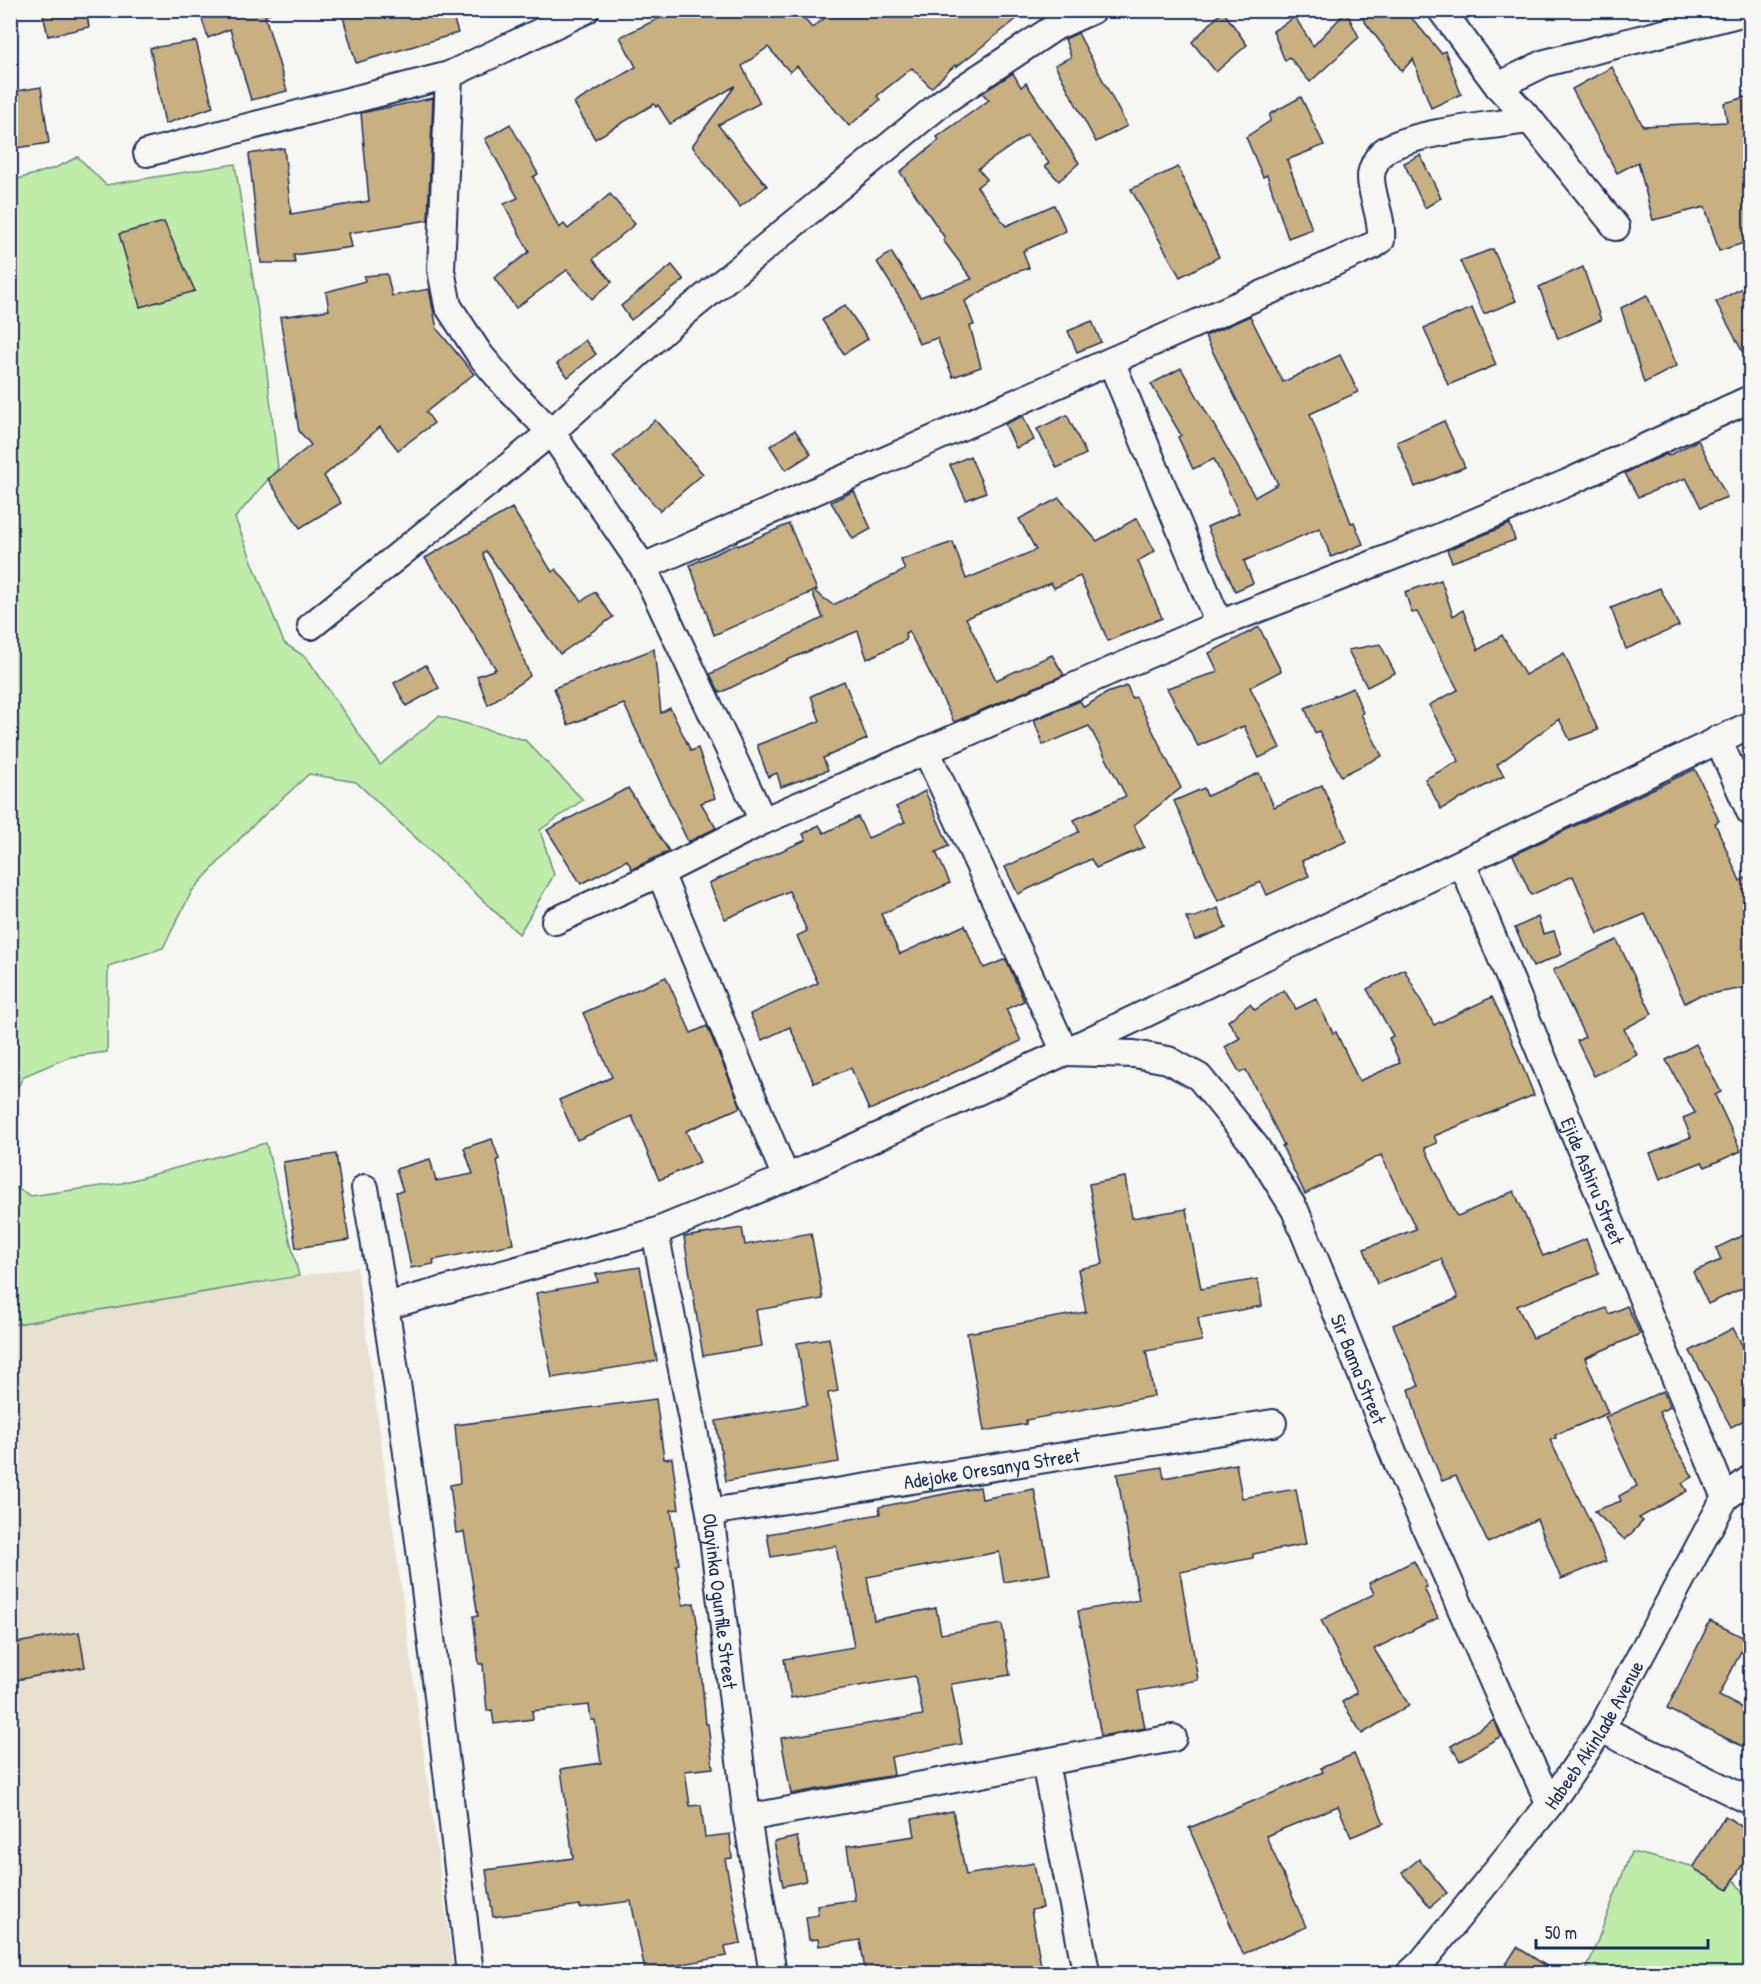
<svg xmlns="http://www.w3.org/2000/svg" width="1761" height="1984" font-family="'Patrick Hand',sans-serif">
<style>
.built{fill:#e8e1d0}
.green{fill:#bfeca9;stroke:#6d8e84;stroke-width:1.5}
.building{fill:#c9b080;stroke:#1b2f5e;stroke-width:1.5}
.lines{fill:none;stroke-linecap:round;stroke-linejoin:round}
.street-casing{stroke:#1b2f5e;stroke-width:30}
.street{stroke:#f6f6f2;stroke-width:26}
.labels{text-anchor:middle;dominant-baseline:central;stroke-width:6;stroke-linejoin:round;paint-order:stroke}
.street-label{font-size:20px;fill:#1b2f5e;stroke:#f6f6f2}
</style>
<rect width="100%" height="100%" fill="#f6f6f2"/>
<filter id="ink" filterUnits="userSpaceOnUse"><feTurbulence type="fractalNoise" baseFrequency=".0167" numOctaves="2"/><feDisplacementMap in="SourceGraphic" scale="12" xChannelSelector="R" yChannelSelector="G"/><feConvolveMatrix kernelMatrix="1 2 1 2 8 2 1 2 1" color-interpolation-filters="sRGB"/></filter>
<g filter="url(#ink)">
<path class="built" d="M357,1267L454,1973L11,1974V1325Z"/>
<g class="green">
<path d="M78,157L106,185L235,164L266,364L278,468L235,518L284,643L307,658L380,765L439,716L525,740L583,800L540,830L554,875L519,934L356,782L309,774L249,829L192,891L163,948L108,966L107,1052L69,1057L24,1076L11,1099V181L55,168Z"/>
<path d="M266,1143L299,1276L11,1325V1185L31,1196L122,1183Z"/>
<path d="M1631,1852L1731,1875L1750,1904V1973L1585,1974Z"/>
</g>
<g class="building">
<path d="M42,10H86L89,27L48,36Z"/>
<path d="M199,10H275L265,16L287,91L251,100L230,29L208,38Z"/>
<path d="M341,10H451L458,33L356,63Z"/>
<path d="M658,10H797L812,28L835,10H1028L956,67L955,65L931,88L912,68L877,96L880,100L849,126L797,66L790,72L768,47L742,66L760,103L718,125L767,186L740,207L692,146L735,86L670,124L658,105L656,107L654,104L595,139L574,103L636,67L620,37L662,17Z"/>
<path d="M1356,10H1405L1441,53L1445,51L1461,94L1431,108L1413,59L1402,71Z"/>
<path d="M1223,11L1247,45L1216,72L1192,42Z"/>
<path d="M1346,12L1359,37L1310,82L1289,57L1285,61L1273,31L1295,17L1313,46Z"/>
<path d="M1078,33L1127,126L1096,142L1055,65L1071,57L1065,39Z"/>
<path d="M196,41L213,107L165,124L150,48Z"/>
<path d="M1612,67L1643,126L1727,122L1724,103L1750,96V137L1745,138L1750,160V241L1719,251L1705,207L1653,220L1638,162L1617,173L1572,89Z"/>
<path d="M1013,73L1021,87L1026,83L1079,163L1059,181L1045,166L1049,163L1027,135L978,169L987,179L977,187L1006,226L1054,205L1066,231L1023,251L1029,268L1013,273L965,301L974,325L970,326L981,367L953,377L937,338L919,344L904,305L877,262L891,252L920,297L972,279L943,240L945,238L900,172L939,140L937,137L989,100L982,93Z"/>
<path d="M41,87L49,143L10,149V92Z"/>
<path d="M1301,97L1324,145L1287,160L1312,229L1288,238L1267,175L1263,177L1246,137L1270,121V114Z"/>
<path d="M433,98L428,220L349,233L352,247L294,255L295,263H261L249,154L284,148L291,214L369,201L361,113Z"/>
<path d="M510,124L538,174L533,177L559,228L564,224L568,229L610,194L635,224L593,259L612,282L592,299L567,270L516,308L494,278L529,252L504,204L518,198L485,139Z"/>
<path d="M1420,155L1441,198L1425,208L1404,163Z"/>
<path d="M1178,167L1219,257L1180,277L1131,189Z"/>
<path d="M164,222L195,291L140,307L119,234Z"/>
<path d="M1493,249L1516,301L1484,314L1460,261Z"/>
<path d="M672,265L684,280L631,320L621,306Z"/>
<path d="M1583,267L1601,320L1558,339L1539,287Z"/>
<path d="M387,274L392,296L429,289L437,329L474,374L426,412L434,423L398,450L380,427L324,476L341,503L300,528L268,479L311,445L299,431L280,317L329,310L326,292L365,281L364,276Z"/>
<path d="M1742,288L1750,303V366L1716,302Z"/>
<path d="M1647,295L1677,366L1644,383L1621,308Z"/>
<path d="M845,305L868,339L844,354L822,320Z"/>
<path d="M1472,308L1496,365L1448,385L1424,328Z"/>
<path d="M1250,316L1283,382L1340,355L1358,392L1310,414L1351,523L1354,522L1363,544L1331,557L1320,528L1244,561L1253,583L1235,591L1207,527L1239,513L1214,459L1193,469L1178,437L1181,435L1151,384L1181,368L1255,497L1278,484L1205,336Z"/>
<path d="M1092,321L1101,342L1077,352L1068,331Z"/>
<path d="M585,340L596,354L568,377L557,364Z"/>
<path d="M1067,415L1086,454L1057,468L1037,429Z"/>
<path d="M1023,416L1034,440L1016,448L1005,424Z"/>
<path d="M655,420L703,474L660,511L613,457Z"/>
<path d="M1444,421L1465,467L1415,487L1397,442Z"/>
<path d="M795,430L811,454L786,470L770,446Z"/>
<path d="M1698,440L1727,497L1701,507L1686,478L1638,497L1625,473L1667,454L1668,456Z"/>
<path d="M970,456L986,492L966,500L950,465Z"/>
<path d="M854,491L871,529L853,539L831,502Z"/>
<path d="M1059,498L1097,541L1137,518L1155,551L1138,561L1162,618L1108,641L1080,576L1054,588L1051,583L966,618L996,680L1052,655L1064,675L954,722L909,631L905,633L906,640L867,659L858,631L792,658L720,693L710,674L823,618L812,592L714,635L690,565L737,544L738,546L789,524L817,590L814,591L833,605L905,570L901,560L953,542L966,579L1036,550L1019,519Z"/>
<path d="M512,508L552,572L556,569L582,601L595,592L613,617L560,654L486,551L483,554L530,676L488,705L477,676L496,669L425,558Z"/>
<path d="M1510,524L1515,540L1452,562L1447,550Z"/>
<path d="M1441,580L1453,616L1463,610L1478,650L1502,635L1525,675L1564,653L1598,730L1570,740L1559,719L1497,765L1504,776L1441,809L1425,779L1459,761L1429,705L1458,690L1417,612L1412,613L1405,592Z"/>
<path d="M1660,588L1679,626L1626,649L1611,608Z"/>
<path d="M1259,627L1281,671L1250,687L1280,748L1259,758L1244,726L1198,746L1167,688L1218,672L1209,653Z"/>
<path d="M1380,644L1395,673L1367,687L1348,650Z"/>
<path d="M654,649L661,713L670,708L691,751L698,748L715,798L701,803L716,828L688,842L624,704L568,725L554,688Z"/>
<path d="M426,665L439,688L406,706L394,683Z"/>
<path d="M844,681L867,739L823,758L828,770L781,787L777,773L768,777L757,745L820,721L811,696Z"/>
<path d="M1127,686L1132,698L1136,697L1181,788L1134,825L1144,847L1096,868L1091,859L1018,894L1005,867L1079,832L1074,820L1126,796L1089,726L1043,745L1034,720L1080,701L1084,707L1107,693Z"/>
<path d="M1353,688L1363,713L1361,714L1382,756L1341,776L1319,731L1315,733L1305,708Z"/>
<path d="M1695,769L1719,821L1715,823L1740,881L1750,876V987L1698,996L1685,1003L1645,914L1598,934L1573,876L1531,895L1513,855Z"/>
<path d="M1259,773L1274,807L1322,785L1347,841L1302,861L1309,876L1267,895L1261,882L1218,901L1174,801L1204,788L1207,796Z"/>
<path d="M628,788L669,851L632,869L627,860L581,884L547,830Z"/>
<path d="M925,791L949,846L936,852L950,883L881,914L900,954L965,925L984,968L1006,959L1024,1001L1006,1009L1021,1041L925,1086L869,1110L851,1068L814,1083L790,1027L762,1040L750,1014L818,983L797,936L807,931L789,891L725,919L709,883L806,840L803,834L819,825L824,833L858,817L868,838L905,822L896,807Z"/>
<path d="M1218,908L1226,928L1195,940L1186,917H1195Z"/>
<path d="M1538,917L1543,934L1554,931L1562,954L1533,967L1515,928Z"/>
<path d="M1617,940L1652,1014L1624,1029L1637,1055L1594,1076L1577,1041L1585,1037L1553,970Z"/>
<path d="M1404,969L1434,1025L1492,997L1509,1033L1534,1095L1434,1136L1437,1143L1425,1148L1456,1215L1458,1216L1514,1191L1543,1256L1586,1239L1599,1274L1517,1306L1533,1338L1606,1308L1609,1314L1627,1306L1640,1334L1585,1358L1608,1413L1555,1435L1556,1438L1550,1440L1589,1519L1606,1561L1561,1579L1537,1519L1488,1543L1456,1476L1442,1481L1419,1424L1409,1389L1419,1386L1393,1325L1458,1298L1441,1259L1377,1284L1364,1249L1416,1229L1381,1155L1305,1194L1282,1146L1284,1145L1246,1070L1240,1073L1225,1047L1240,1038L1228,1021L1250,1004L1255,1010L1284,990L1296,1009L1316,999L1333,1033L1336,1032L1359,1081L1400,1063L1389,1038L1393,1036L1367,989Z"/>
<path d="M666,977L691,1033L707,1026L741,1107L686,1131L700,1162L659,1180L632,1116L577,1140L559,1100L612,1077L583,1013Z"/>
<path d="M1696,1044L1721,1092L1715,1095L1741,1151L1705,1167L1702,1162L1660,1179L1650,1153L1691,1137L1683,1118L1695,1113L1666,1060Z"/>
<path d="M492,1139L499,1159L497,1160L513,1244L433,1260L434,1264L411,1268L396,1192L403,1191L396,1169L430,1159L436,1181L473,1174L464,1148Z"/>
<path d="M336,1154L349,1240L296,1248L283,1162Z"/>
<path d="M1125,1177L1132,1218L1186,1209L1201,1289L1258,1279L1262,1306L1198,1318L1202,1341L1146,1351L1154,1396L1026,1420V1424L984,1431L967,1333L1086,1312L1078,1269L1103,1264L1089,1184Z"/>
<path d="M742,1228L745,1245L811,1233L823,1299L756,1310L762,1346L703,1356L684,1237Z"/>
<path d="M1750,1232V1285L1708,1304L1693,1272L1721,1260L1716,1248Z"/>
<path d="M640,1267L657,1361L552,1378L536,1293L598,1282L596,1274Z"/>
<path d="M1733,1328L1750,1360V1417L1731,1427L1690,1351Z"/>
<path d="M829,1338L838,1391L828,1393L839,1462L726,1481L716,1421L807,1405L797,1343Z"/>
<path d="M1663,1391L1670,1407L1659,1412L1675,1447L1693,1477L1682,1483L1687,1491L1639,1518L1643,1521L1625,1540L1594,1511L1621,1501L1619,1496L1637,1486L1605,1417Z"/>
<path d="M656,1399L664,1459L672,1458L679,1509L671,1510L679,1564L676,1565L683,1605L694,1603L698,1629H697L706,1724H708L713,1768L685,1771L690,1806L701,1805L705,1837L730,1834L732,1858L725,1859L741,1943L725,1946L727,1956L645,1971L631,1901L580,1908V1905L493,1917L486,1870L573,1858L561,1769L601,1763L595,1720H591L589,1705L532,1711L533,1719L494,1724L492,1710L487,1711L483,1664H479L473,1616H478L464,1532L456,1533L450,1485L460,1483L455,1425Z"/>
<path d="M1236,1464L1242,1498L1296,1489L1306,1544L1253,1554V1558L1180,1572L1198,1680L1138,1691L1145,1728L1101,1736L1078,1611L1139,1600L1117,1474L1162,1467L1164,1478Z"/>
<path d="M980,1487L982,1499L1034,1489L1050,1574L1004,1582L999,1552L867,1577L874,1620L936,1608L941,1634L1002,1624L1010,1675L951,1684L962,1744L891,1757L894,1775L791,1794L781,1738L923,1715L915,1676L791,1698L784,1659L854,1647L836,1546L771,1557L767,1534L880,1514L879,1507Z"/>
<path d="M1414,1561L1427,1587L1424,1588L1438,1618L1374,1649L1409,1705L1362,1734L1342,1702L1357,1693L1321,1620L1374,1594L1369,1583Z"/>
<path d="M1710,1621L1747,1639L1719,1696L1750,1712V1750L1667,1709Z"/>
<path d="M79,1632L85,1667L10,1681V1644Z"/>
<path d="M1494,1720L1501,1736L1460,1761L1451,1746Z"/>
<path d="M1354,1754L1384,1823L1351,1837L1338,1806L1266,1836L1306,1927L1243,1954L1189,1828L1323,1772L1321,1768Z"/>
<path d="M953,1811L966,1875L1034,1863L1042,1908L1031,1910L1042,1971L1030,1974H955L954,1969L930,1974H878L877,1968L865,1970L860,1940L819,1946L818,1939L809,1940L806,1917L818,1915L817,1905L855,1900L847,1846L915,1836L912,1819Z"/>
<path d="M1725,1816L1750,1832V1852L1728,1889L1693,1868Z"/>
<path d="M797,1837L806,1881L783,1886L774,1842Z"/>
<path d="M1419,1859L1447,1893L1430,1907L1402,1873Z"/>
<path d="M1517,1947L1559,1974H1500Z"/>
</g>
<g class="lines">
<defs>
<g id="street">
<path d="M1441,10L1498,86L1530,120L1616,227"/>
<path d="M449,75L441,270L448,306L480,355L508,388L551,432L643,567L763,821"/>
<path d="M1498,86L1545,63L1750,11"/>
<path d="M147,153L449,75L586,10"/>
<path d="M1111,361L1219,624"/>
<path d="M643,567L1374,245L1381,240C1383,217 1371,197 1371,177C1371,169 1377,157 1383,152C1407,132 1496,125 1530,120"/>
<path d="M311,626L551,432L669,326L944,101L1055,27L1093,10"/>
<path d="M1718,739L1750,812"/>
<path id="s1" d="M926,750L1065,1052L1134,1054L1168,1060L1199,1077L1256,1147L1295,1210L1399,1467L1505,1709L1550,1804"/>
<path id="s2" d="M1462,863L1725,1498"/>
<path d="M660,873L786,1178"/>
<path d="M555,921L660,873L763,821L1219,624L1409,550L1567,483L1750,399"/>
<path d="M365,1188C412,1448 440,1711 470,1974"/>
<path id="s3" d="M655,1232L710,1512L747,1818L773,1974"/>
<path d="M386,1306L655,1232L786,1178L1065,1052L1750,725"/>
<path id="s4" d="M710,1512L1273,1423"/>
<path d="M1601,1729L1750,1801"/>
<path d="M1045,1763L1085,1966"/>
<path d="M747,1818L1173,1738"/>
<path id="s5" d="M1409,1974L1422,1962L1550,1804L1601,1729L1725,1498L1750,1479"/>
</g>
</defs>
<use href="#street" class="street-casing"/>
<use href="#street" class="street"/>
</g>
</g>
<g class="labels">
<g class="street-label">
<text stroke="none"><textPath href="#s2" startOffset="344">Ejide Ashiru Street</textPath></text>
<text stroke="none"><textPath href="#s1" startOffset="807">Sir Bama Street</textPath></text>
<text stroke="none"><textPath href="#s4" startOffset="285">Adejoke Oresanya Street</textPath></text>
<text stroke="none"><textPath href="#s3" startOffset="375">Olayinka Ogunfile Street</textPath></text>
<text stroke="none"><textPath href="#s5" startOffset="303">Habeeb Akinlade Avenue</textPath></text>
</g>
</g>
<rect width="1761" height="1984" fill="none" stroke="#f6f6f2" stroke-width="36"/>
<rect x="18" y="18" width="1725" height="1948" fill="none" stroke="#1b2f5e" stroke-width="2" filter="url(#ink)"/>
<path d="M1536 1939v9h172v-9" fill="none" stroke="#1b2f5e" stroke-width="3"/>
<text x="1545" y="1939" font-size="18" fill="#1b2f5e" stroke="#f6f6f2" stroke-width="4.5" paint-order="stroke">50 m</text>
</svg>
